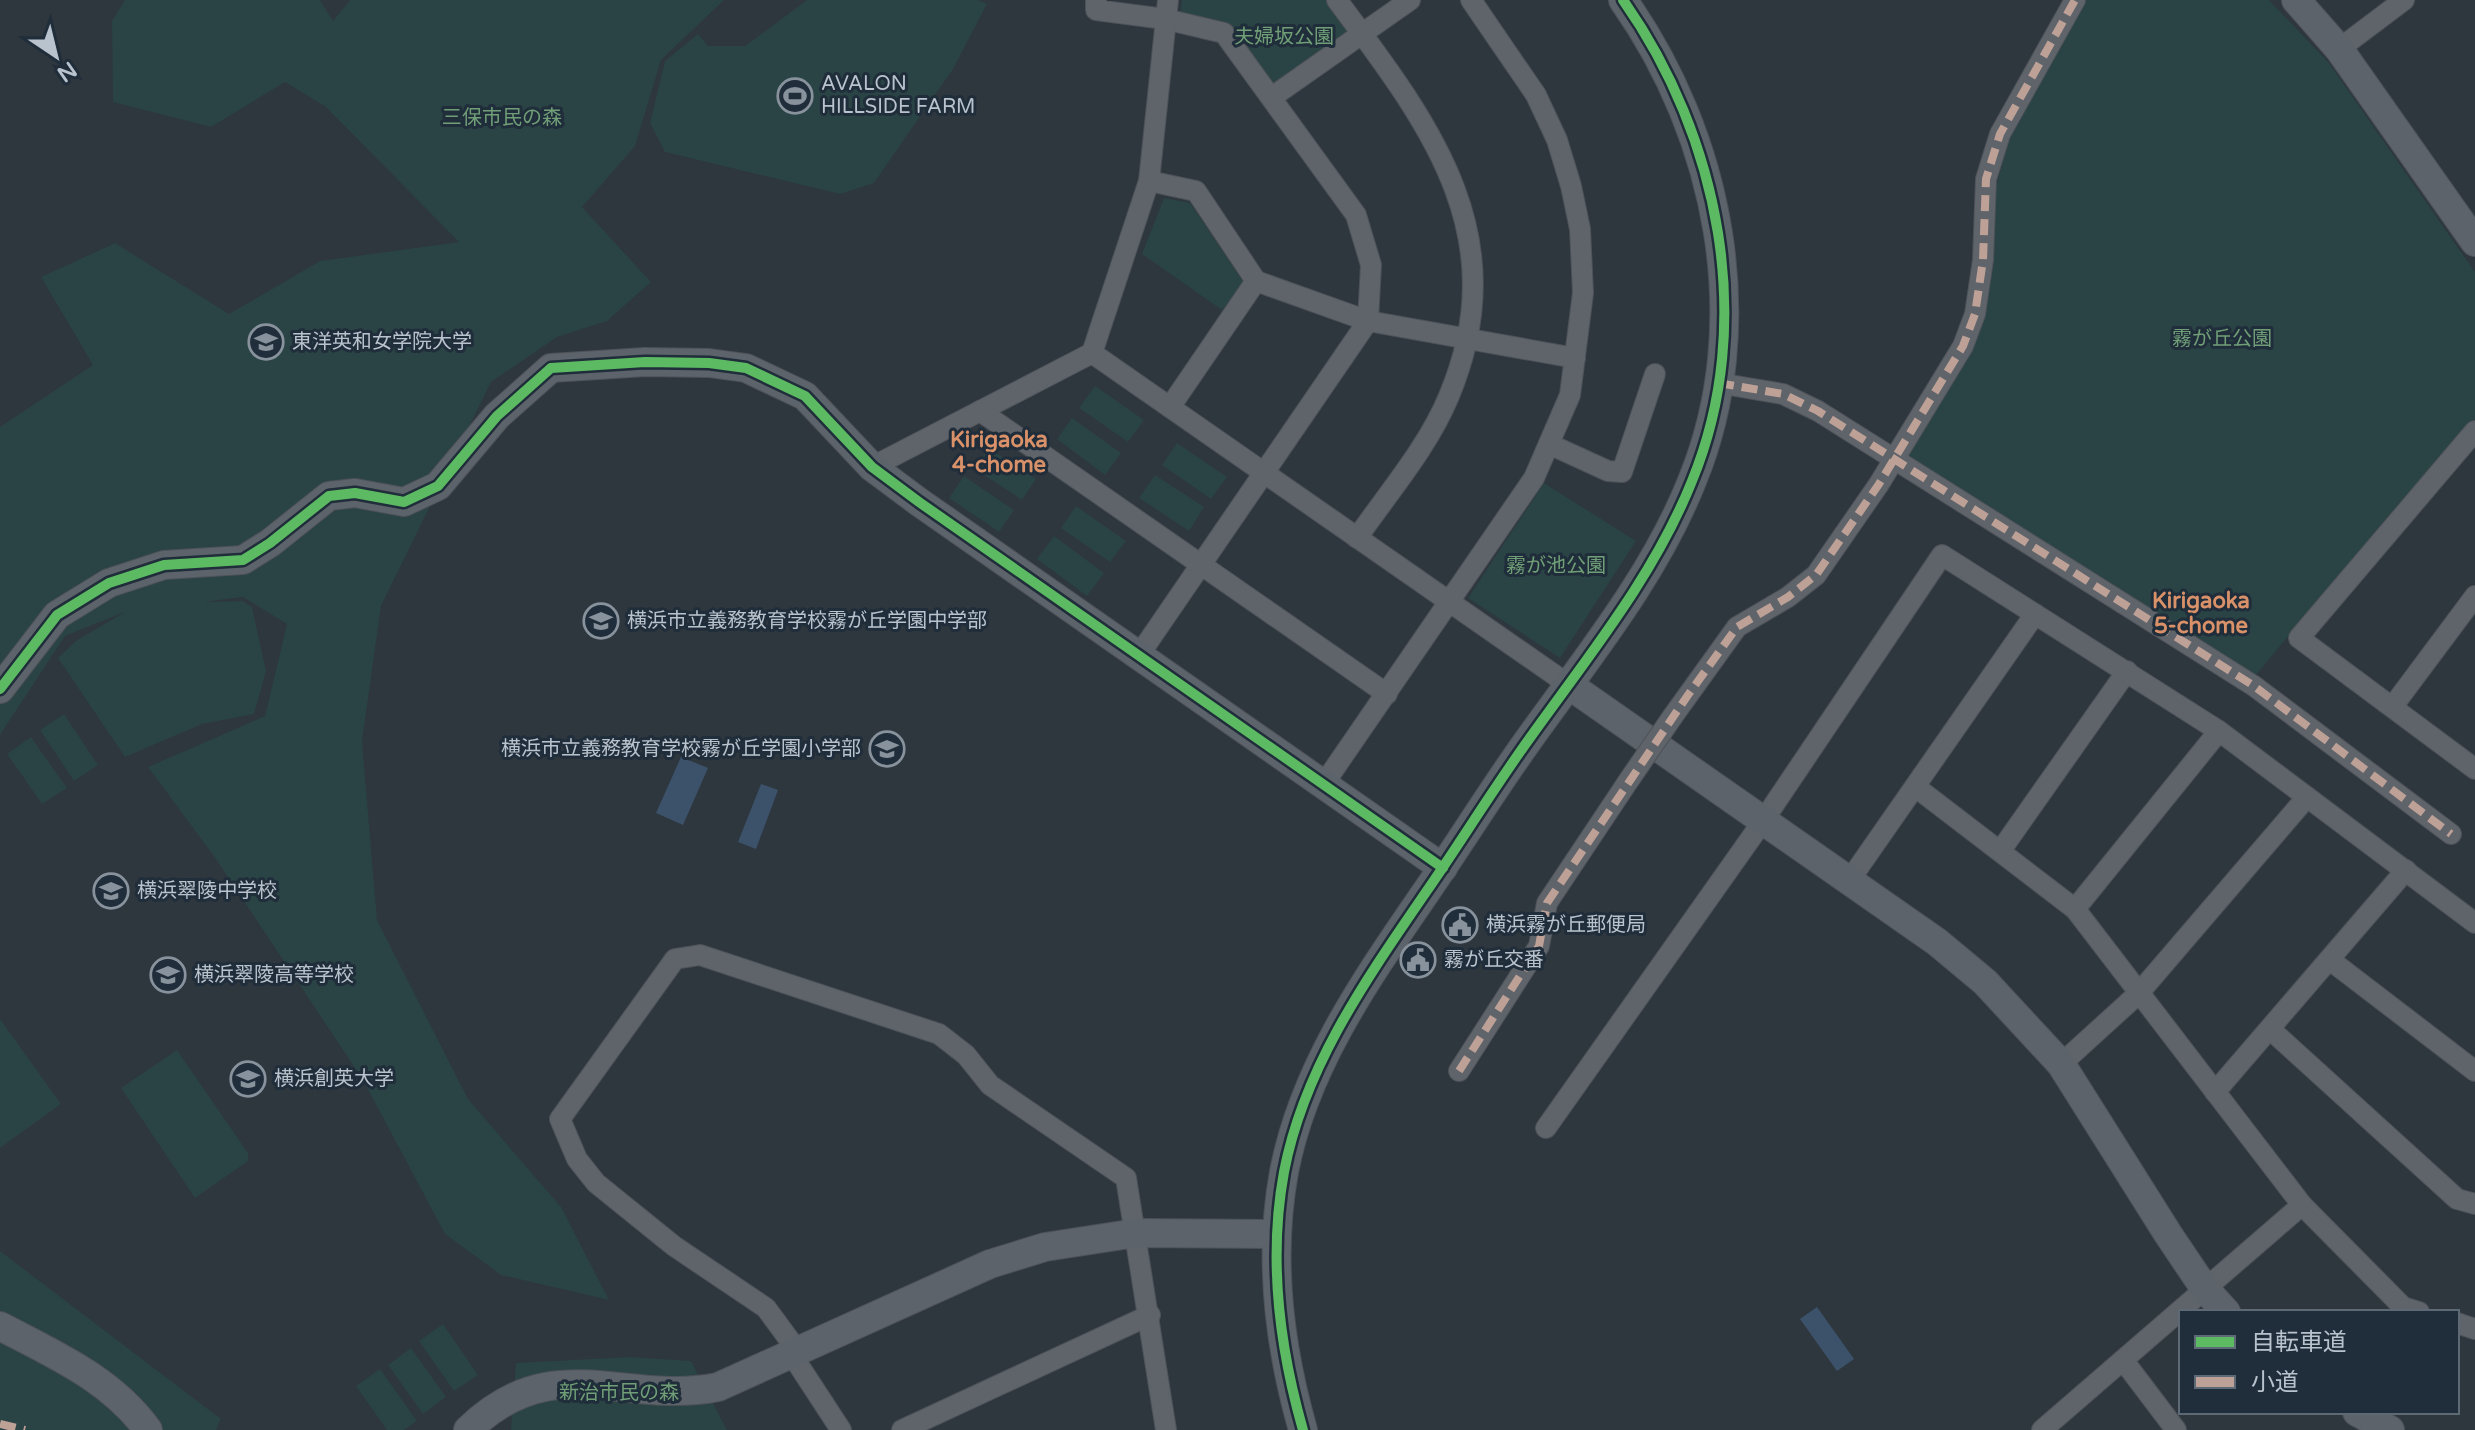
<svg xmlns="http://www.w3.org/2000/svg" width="2475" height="1430" font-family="'Varela Round','Noto Sans JP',sans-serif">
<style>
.green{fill:#2a4345}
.water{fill:#3c526a}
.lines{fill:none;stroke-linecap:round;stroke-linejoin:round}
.street-casing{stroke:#4d5258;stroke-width:22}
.secondary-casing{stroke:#4d5258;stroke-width:30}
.street{stroke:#5f646b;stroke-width:20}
.secondary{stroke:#5d636a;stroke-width:28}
.street-bridge-casing{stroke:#4d5258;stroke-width:22;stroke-linecap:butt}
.street-bridge{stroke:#5f646b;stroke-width:20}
.quiet{stroke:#bda197;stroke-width:8;stroke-dasharray:16 8;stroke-linecap:butt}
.cycleway-casing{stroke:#202d3a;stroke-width:15}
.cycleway{stroke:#5cba63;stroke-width:10}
.labels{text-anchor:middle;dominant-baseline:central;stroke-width:6;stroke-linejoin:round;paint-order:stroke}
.park-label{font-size:20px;fill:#709f77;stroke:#202d3a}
.poi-label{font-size:20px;fill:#b9c3ce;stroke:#202d3a;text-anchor:start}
.neighbourhood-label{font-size:22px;font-weight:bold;fill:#d99169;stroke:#202d3a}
</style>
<rect width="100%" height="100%" fill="#2e363e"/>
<g class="green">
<path d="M125,0H320L333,21L350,0H724L661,60L635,146L582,207L651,282L607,321L557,337L491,382L381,606L362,741L377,920L468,1099L561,1207L609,1300L501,1275L445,1234L363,1080L216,859L148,767L265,716L287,624L243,597L203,602L243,601L252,607L266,671L254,714L202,724L125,757L58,658L77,640L125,612L65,636L0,735V427L93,365L41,277L115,243L229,314L320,261L459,242L326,107L285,82L211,127L113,102L112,21Z"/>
<path d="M807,0H978L987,4L953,69L874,183L840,194L665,152L650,123L665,61L698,34L708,46H745Z"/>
<path d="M1182,0H1329L1352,32L1276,88L1228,26L1180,14Z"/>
<path d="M2081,0H2269L2329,63L2475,272V419L2396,507L2255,676L1898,455L1942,386L1987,261L1996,188L2014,115Z"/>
<path d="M1164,198L1190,203L1244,283L1222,310L1142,254Z"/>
<path d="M1095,386L1144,420L1128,442L1079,408Z"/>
<path d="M1072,418L1121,453L1105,475L1057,439Z"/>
<path d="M1177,443L1227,477L1211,499L1162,465Z"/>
<path d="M988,448L1036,479L1022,500L975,469Z"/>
<path d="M1155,475L1204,507L1189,531L1139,498Z"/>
<path d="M964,476L1014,510L999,532L949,498Z"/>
<path d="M1544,483L1636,541L1560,658L1468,598Z"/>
<path d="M1076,506L1126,541L1110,562L1061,528Z"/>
<path d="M1054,536L1104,573L1087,596L1037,559Z"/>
<path d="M64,714L98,765L74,781L40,730Z"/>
<path d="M31,737L67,788L42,804L7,754Z"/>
<path d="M0,1019L61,1104L0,1148Z"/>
<path d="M177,1050L248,1153V1161L195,1198L121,1088Z"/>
<path d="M0,1251L221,1419L216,1430H0Z"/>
<path d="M443,1324L478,1375L454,1391L419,1341Z"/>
<path d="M411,1348L446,1397L423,1414L388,1365Z"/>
<path d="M630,1357L691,1361L727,1430H511L516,1363Z"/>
<path d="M380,1369L417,1421L404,1430H387L356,1386Z"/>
</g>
<g class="water">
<path d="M681,757L708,768L683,825L656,813Z"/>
<path d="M761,784L778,790L756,849L738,842Z"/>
<path d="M1817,1307L1854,1359L1837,1371L1800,1319Z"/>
</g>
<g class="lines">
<defs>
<g id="street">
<path d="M1096,0V10L1165,19L1224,33L1356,215L1371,265L1368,321L1139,655"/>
<path d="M1337,0C1430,125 1516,235 1449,396C1428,447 1388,493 1357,538"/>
<path d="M2339,49L2404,0"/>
<path d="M1272,97L1410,0"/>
<path d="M1149,181L1196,191L1256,281L1170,407"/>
<path d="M1256,281L1368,321L1575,358"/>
<path d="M1092,353L1569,685"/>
<path d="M1718,383L1783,394L1818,411L2254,686L2451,834"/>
<path d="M980,411L1387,694"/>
<path d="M2475,431L2299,638L2475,769"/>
<path d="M1549,444L1608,471L1622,472L1655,374"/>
<path d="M872,467L1092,353L1149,181L1168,0"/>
<path d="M2393,706L2475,596"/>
<path d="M1673,716L1737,627L1788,597L1816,575L1879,484L1963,346L1975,314L1983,260L1986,179L2000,134L2075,0"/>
<path d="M1323,785L1534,478L1570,395L1583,293L1580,229L1571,186L1557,140L1536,95L1471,0"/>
<path d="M1917,788L2075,909L2302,1205L2403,1307L2419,1312"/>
<path d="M2001,850L2127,671"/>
<path d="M1849,881L2035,614"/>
<path d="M2075,909L2219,731"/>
<path d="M2330,960L2475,1071"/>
<path d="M2271,1030L2457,1199L2475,1204"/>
<path d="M2061,1064L2138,994L2307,797"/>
<path d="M1459,1071L1539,946L1547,903L1629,780"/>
<path d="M2215,1092L2406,870"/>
<path d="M1546,1128L1763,821L1942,555L2219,731L2475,923"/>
<path d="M2457,1323L2475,1329"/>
<path d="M2123,1360L2176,1430"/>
<path d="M841,1430L792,1355L791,1342L766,1308L674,1246L596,1183L577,1159L560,1119L675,959L700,955L939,1034L966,1055L990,1085L1126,1178L1166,1430"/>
<path d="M902,1430L1150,1315"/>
<path d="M2042,1430L2302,1205"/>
</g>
<g id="secondary">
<path d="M2296,0L2339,49L2475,242"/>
<path d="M1569,685L1937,942L1985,982L2061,1064L2168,1234L2205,1289L2226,1312"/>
<path d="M0,689L57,615L109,583L164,565L243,560L270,543L329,496L355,493L404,502L438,486L497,416L551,368L645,362L709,363L746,368L805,396L872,467L919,502L1443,868"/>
<path d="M0,1326C55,1355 111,1379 148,1430"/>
<path d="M2357,1412L2390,1430"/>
<path d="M468,1430C553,1347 623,1406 718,1387L990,1264L1045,1247L1136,1233L1277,1234"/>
<path d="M1303,1430C1279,1346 1268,1259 1284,1172C1304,1067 1367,978 1426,892C1462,840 1495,786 1532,735C1590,654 1655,574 1692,481C1757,323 1719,136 1623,0"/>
</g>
</defs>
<use href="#street" class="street-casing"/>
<use href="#secondary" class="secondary-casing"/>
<use href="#street" class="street"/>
<use href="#secondary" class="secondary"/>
<defs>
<path id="street-bridge" d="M1629,780L1673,716"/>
</defs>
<use href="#street-bridge" class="street-bridge-casing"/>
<use href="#street-bridge" class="street-bridge"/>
<g class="quiet">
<path d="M1718,383L1783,394L1818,411L2254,686L2451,834"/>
<path d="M1459,1071L1539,946L1547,903L1688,695L1737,627L1788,597L1816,575L1879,484L1963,346L1975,314L1983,260L1986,179L2000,134L2075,0"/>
<path d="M0,1424L25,1430"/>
</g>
<defs>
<g id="cycleway">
<path d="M0,689L57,615L109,583L164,565L243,560L270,543L329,496L355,493L404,502L438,486L497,416L551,368L645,362L709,363L746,368L805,396L872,467L919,502L1443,868"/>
<path d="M1303,1430C1279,1346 1268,1259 1284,1172C1304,1067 1367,978 1426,892C1462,840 1495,786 1532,735C1590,654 1655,574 1692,481C1757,323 1719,136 1623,0"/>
</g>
</defs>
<use href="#cycleway" class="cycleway-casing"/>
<use href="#cycleway" class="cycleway"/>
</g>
<defs>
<symbol id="stadium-ring" viewBox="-11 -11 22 22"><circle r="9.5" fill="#202d3a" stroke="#88929c" stroke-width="1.5"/><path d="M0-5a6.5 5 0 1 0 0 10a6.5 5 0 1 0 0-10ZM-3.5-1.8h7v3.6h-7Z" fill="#88929c"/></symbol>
<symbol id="university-ring" viewBox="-11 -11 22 22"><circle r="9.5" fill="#202d3a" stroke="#88929c" stroke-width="1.5"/><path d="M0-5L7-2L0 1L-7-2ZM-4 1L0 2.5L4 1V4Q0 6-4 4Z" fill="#88929c"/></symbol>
<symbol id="school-ring" viewBox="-11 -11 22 22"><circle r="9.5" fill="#202d3a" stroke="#88929c" stroke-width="1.5"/><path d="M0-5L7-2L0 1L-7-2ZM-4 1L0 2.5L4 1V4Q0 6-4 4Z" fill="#88929c"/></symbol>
<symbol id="civic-ring" viewBox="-11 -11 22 22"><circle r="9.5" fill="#202d3a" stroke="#88929c" stroke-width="1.5"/><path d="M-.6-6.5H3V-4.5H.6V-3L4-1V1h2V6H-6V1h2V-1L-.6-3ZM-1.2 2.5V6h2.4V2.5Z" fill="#88929c"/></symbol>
</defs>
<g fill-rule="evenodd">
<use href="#stadium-ring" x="775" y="76" width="40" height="40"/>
<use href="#university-ring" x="246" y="322" width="40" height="40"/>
<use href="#school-ring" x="581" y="601" width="40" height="40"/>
<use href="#school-ring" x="867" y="729" width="40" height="40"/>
<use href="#school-ring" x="91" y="871" width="40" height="40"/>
<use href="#civic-ring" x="1440" y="905" width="40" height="40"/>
<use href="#civic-ring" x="1398" y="940" width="40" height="40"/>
<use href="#school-ring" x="148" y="955" width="40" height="40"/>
<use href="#university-ring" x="228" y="1059" width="40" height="40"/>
</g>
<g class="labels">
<g class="park-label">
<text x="1284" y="37">夫婦坂公園</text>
<text x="502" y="118">三保市民の森</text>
<text x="2222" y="339">霧が丘公園</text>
<text x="1556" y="566">霧が池公園</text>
<text x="619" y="1393">新治市民の森</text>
</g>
<g class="poi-label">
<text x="821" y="84">AVALON<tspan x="821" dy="23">HILLSIDE FARM</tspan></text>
<text x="292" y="342">東洋英和女学院大学</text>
<text x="627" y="621">横浜市立義務教育学校霧が丘学園中学部</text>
<text x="861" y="749" text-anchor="end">横浜市立義務教育学校霧が丘学園小学部</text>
<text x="137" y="891">横浜翠陵中学校</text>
<text x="1486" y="925">横浜霧が丘郵便局</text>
<text x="1444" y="960">霧が丘交番</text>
<text x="194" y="975">横浜翠陵高等学校</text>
<text x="274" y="1079">横浜創英大学</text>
</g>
<g class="neighbourhood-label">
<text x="999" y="440">Kirigaoka<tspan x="999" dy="25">4-chome</tspan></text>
<text x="2201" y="601">Kirigaoka<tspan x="2201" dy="25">5-chome</tspan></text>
</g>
</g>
<rect x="2179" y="1310" width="280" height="104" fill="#202d3a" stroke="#5d6975" stroke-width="2"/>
<rect x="2195" y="1336" width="40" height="12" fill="#5cba63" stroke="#5d6975" stroke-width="2"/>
<text x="2251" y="1350" font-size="24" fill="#b9c3ce">自転車道</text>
<rect x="2195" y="1376" width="40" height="12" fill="#bda197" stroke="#5d6975" stroke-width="2"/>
<text x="2251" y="1390" font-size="24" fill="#b9c3ce">小道</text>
<g transform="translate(56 56) rotate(145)" stroke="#202d3a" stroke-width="6" paint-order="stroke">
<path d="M0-6L14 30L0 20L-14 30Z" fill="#b9c3ce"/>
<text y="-12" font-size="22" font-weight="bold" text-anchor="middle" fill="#b9c3ce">N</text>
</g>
</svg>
